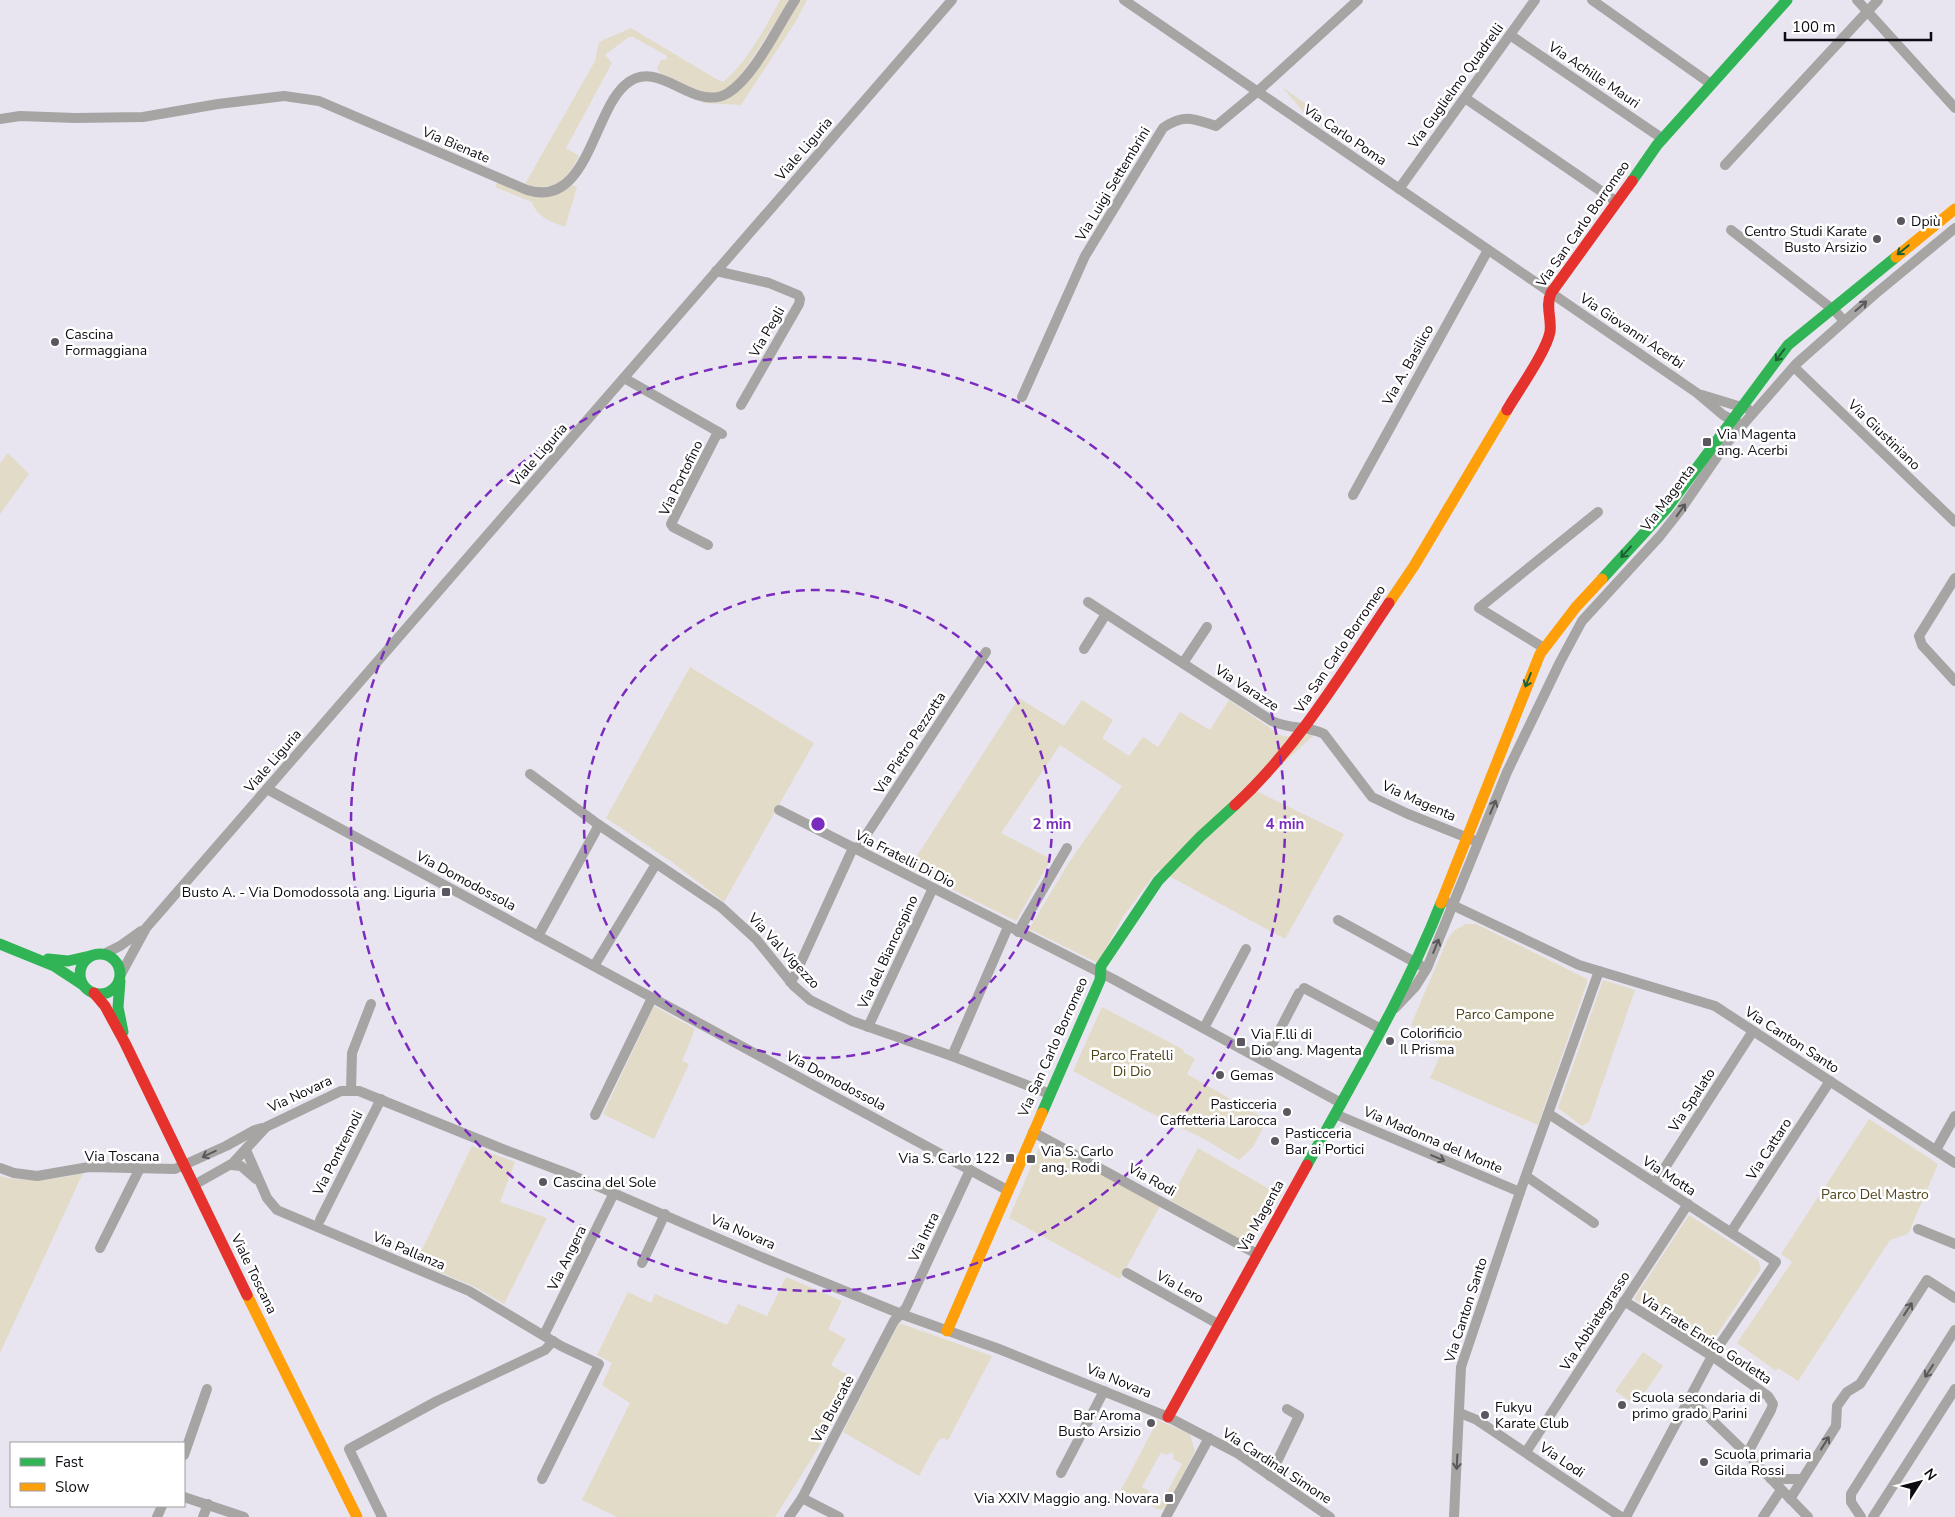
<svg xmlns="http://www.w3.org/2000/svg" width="1955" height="1517" font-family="'Nunito Sans',sans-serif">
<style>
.green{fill:#e2dbc7}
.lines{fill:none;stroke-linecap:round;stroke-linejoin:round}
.street{stroke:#a6a5a4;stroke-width:10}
.fast{stroke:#30b455;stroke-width:11}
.slow{stroke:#ff9f0a;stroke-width:11}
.jam{stroke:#e5322d;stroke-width:11}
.oneway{stroke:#1e5f33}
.oneway2{stroke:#5a585a}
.ring{fill:none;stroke:#7b2cbf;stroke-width:2.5;stroke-dasharray:9 6}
.poi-dot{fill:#5a575f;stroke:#fff;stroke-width:2}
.labels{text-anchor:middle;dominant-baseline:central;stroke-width:5;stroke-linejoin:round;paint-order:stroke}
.street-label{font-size:14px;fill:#0d0a11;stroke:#fff}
.poi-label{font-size:14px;fill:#0d0a11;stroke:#fff;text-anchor:start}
.park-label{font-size:14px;fill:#4f451a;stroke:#fff}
.centre{fill:#7b2cbf;stroke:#fff;stroke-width:2.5}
.ring-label{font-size:15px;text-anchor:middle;font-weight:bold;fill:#7b2cbf;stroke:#fff;stroke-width:5;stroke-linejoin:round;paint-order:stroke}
</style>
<rect width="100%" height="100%" fill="#e8e5f0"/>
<g class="green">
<path d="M780,0H790L752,59L733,85L716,94L705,93L660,73L657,69L661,60L667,59L666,55L633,37H629L606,54V56L612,63L566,148L579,156C567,181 553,193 525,184L595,61L599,42L631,28L718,80L723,82C748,61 765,28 780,0Z"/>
<path d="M799,0H807L796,21L741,105L703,103V100L723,99Z"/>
<path d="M1282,87L1313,109L1308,117Z"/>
<path d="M498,181L559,192L572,185L577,187L565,227C551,222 537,217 532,202L495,187Z"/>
<path d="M8,453L29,474L0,514V463Z"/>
<path d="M690,667L814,743L724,902L672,862L606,818Z"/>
<path d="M1019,698L1064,726L1082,700L1113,720L1102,738L1129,756L1143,737L1158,747L1180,712L1210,730L1229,700L1280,735C1291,739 1303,733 1315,734L1254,790L1344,834L1285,939L1158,870L1122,918L1098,963L1029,929L1068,864L1122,786L1060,745L1001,833L1051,859L1016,921L909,868Z"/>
<path d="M1466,924H1476L1587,979V983L1538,1125L1430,1078L1444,1047L1411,1025L1448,938L1455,930Z"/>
<path d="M1603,980L1635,990L1589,1122L1582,1126L1558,1108Z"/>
<path d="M654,1006L695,1029L682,1061L689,1064L654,1139L603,1114Z"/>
<path d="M1102,1007L1184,1050L1183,1052L1195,1059L1187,1074L1267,1120L1253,1147L1239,1160L1206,1140L1143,1109L1073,1071Z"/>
<path d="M1869,1119L1938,1164L1908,1234L1890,1240L1798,1381L1778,1368L1776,1371L1737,1343L1792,1262L1781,1254Z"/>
<path d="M1042,1141L1160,1206L1120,1279L1009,1218Z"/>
<path d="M472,1146L515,1162L500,1202L547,1218L504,1304L475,1287L416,1262Z"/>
<path d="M1198,1148L1281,1196L1251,1245L1170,1200Z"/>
<path d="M83,1173L0,1353V1176C22,1183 60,1179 83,1173Z"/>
<path d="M1689,1215L1758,1260L1761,1269L1711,1343L1707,1345L1634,1299Z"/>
<path d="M786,1277L842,1301L828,1329L846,1339L831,1365L856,1380L817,1450L775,1517H617L582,1500L630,1403L602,1385L612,1363L597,1355L628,1292L651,1303L655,1294L727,1325L738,1304L767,1316Z"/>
<path d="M899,1323L992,1356L948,1440L942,1438L938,1441L919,1476L843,1432Z"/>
<path d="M1643,1352L1663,1366L1636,1405L1615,1391Z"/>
<path d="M1158,1420L1190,1434L1195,1451L1166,1508L1161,1510L1154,1508L1151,1504L1154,1499L1162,1502L1182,1464L1173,1459L1174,1455L1171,1452L1166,1455L1161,1452L1142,1487L1149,1491L1143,1502L1138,1501L1120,1492Z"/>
</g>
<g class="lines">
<g class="street">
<path d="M1124,0L1697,393L1723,415L1738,423"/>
<path d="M1592,0L1711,84"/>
<path d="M1857,0L1955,108"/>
<path d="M1510,35L1663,139"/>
<path d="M1465,98L1617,202"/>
<path d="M0,119L20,116L75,118L143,117L218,104L284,96L319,101L527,190C587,209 593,113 625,85C659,55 693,114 728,93C754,77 778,26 795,0"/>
<path d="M1725,165L1878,0"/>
<path d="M1399,189L1535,0"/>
<path d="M1731,230L1836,312L1844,321"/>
<path d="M716,271L769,283L798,295L800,299L799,304L741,405"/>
<path d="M1794,367L1955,522"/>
<path d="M624,378L722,434"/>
<path d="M1702,395L1748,409"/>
<path d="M1022,397L1085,256L1163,128C1184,113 1194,119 1216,126L1257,92L1358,0"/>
<path d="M1353,495L1488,250"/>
<path d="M708,545L673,527L671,524L718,432"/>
<path d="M1955,578L1919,636L1922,645L1955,681"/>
<path d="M1088,602L1272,721C1290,730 1307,725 1324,734L1372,797L1408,814L1473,840"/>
<path d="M1544,648L1479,608L1598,512"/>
<path d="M1084,649L1106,614"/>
<path d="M1183,663L1207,627"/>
<path d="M530,774L599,825L721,907L756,939L794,986L810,1000L852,1021L952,1056L1050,1094"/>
<path d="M267,789L1007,1190"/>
<path d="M779,810L1113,979L1341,1103"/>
<path d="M857,849L986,652"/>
<path d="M1446,902L1579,965L1715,1006L1955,1163"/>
<path d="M1338,920L1420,965"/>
<path d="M1018,932L1067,848"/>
<path d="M538,936L599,825"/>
<path d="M104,954L120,946L141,931"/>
<path d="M594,966L656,864"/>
<path d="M121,974L146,928L952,0"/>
<path d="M790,982L795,975L853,848"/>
<path d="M1304,988L1381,1029"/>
<path d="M1395,1008L1415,987L1427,968L1507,772L1560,662L1582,621L1660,536L1679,512L1726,444L1796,364L1874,295L1955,228"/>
<path d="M868,1027L933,888"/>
<path d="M1204,1028L1246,949"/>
<path d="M952,1056L1008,927"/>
<path d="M1264,1060L1299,993"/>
<path d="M351,1090L352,1053L371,1004"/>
<path d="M1335,1114L1520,1192"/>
<path d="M1549,1114L1776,1262L1712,1356L1626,1517"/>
<path d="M595,1115L652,998"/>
<path d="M1033,1132L1257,1254"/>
<path d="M246,1150L267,1198L277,1210L469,1291L561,1346L599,1364L542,1479"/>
<path d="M1936,1150L1955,1116"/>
<path d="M231,1165L241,1166L256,1179"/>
<path d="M0,1168L14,1173L37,1176L89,1167L175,1169L226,1146L255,1130L262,1128"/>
<path d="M1526,1176L1594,1223"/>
<path d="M1655,1183L1753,1031"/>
<path d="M194,1185L233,1163L266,1127L341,1091H359L500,1148L574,1176L759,1256L901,1314L999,1349L1168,1417L1237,1453L1330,1517"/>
<path d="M320,1220L381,1099"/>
<path d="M1918,1229L1955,1244"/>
<path d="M1731,1232L1830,1081"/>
<path d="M100,1248L140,1168"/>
<path d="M642,1263L665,1214"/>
<path d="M1127,1273L1218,1324"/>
<path d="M1624,1301L1712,1356L1768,1396L1773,1404L1771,1410L1747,1454"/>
<path d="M544,1335L614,1193"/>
<path d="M1689,1398L1747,1454L1808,1517"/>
<path d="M1460,1413L1477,1420L1621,1517"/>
<path d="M1526,1452L1688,1204"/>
<path d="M184,1455L207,1389"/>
<path d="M1061,1473L1104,1391"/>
<path d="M1270,1476L1299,1416L1287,1409"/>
<path d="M1771,1479H1802"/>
<path d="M184,1497L244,1517"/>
<path d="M802,1498L839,1517"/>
<path d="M1790,1499L1836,1426L1837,1406L1847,1392L1860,1384L1927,1280L1955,1298"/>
<path d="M157,1517L162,1506"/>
<path d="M203,1517L208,1504"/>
<path d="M382,1517L349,1449L437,1401L545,1350L553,1341"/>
<path d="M789,1517L802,1498L894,1321L906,1308L970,1170"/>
<path d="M1166,1517L1209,1438"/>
<path d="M1454,1517L1461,1367L1520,1192L1599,971"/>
<path d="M1763,1517L1781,1490"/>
<path d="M1861,1517L1851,1502V1494L1955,1330"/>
<path d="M1873,1517L1955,1389"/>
</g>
<g class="fast">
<path d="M1632,181L1657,145L1787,0"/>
<path d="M1602,579L1667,508L1788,345L1896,257"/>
<path d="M0,944L54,966L83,985"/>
<circle cx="100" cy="974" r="20"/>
<path d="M48,959L68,961L90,956"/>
<path d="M120,981L118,1007L123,1032"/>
<path d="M1042,1113L1100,980L1101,966L1158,881L1200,837L1235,805"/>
<path d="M1307,1165C1354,1079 1405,994 1441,903"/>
</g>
<g class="slow">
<path d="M1896,257L1955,209"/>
<path d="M1389,603L1414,566L1507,410"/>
<path d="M1441,903L1540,654L1576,607L1602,579"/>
<path d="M247,1295L357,1517"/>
<path d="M947,1331L1042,1113"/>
</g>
<g class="jam">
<path d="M1507,410C1518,391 1546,352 1550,332C1552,318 1545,306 1551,293L1632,181"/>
<path d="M1235,805C1297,748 1342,673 1389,603"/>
<path d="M94,993L105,1006L125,1043L247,1295"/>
<path d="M1168,1417L1307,1165"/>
</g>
</g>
<defs><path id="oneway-shaft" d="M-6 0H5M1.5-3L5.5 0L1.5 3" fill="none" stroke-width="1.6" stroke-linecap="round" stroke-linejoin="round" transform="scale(1.25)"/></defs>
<g class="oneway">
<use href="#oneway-shaft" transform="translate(1903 250) rotate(141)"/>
<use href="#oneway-shaft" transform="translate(1780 355) rotate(127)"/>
<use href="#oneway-shaft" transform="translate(1626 552) rotate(132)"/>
<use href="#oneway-shaft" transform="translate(1528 680) rotate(112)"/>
</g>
<g class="oneway2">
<use href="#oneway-shaft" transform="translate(1861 306) rotate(-41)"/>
<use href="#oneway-shaft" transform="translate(1681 510) rotate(-55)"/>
<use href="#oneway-shaft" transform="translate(1493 807) rotate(-67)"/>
<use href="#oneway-shaft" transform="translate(1436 946) rotate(-68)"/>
<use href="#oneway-shaft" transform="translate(209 1154) rotate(155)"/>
<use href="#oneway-shaft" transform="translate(1438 1158) rotate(23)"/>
<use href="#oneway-shaft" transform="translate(1908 1309) rotate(-57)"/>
<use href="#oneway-shaft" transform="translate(1929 1371) rotate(123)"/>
<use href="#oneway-shaft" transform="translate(1825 1443) rotate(-58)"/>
<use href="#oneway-shaft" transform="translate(1457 1462) rotate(93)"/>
</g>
<g class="ring">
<circle cx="818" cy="824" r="234"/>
<circle cx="818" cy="824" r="467"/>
</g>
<g class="poi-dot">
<circle cx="1901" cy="221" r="5"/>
<circle cx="1877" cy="239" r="5"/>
<circle cx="55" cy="342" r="5"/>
<rect x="1702" y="437" width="10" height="10" rx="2.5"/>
<rect x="441" y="887" width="10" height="10" rx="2.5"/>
<circle cx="1390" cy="1041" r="5"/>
<rect x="1236" y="1037" width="10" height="10" rx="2.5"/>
<circle cx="1220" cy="1075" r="5"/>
<circle cx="1287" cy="1112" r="5"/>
<circle cx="1275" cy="1141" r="5"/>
<rect x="1005" y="1153" width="10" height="10" rx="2.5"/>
<rect x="1026" y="1154" width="10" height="10" rx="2.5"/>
<circle cx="543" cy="1182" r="5"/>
<circle cx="1622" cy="1405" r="5"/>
<circle cx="1485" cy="1415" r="5"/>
<circle cx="1151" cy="1423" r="5"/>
<circle cx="1704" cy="1462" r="5"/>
<rect x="1164" y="1493" width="10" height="10" rx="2.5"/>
</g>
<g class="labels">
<g class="street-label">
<text transform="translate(1594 75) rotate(34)">Via Achille Mauri</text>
<text transform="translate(1456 86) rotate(-54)">Via Guglielmo Quadrelli</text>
<text transform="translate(1345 135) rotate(34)">Via Carlo Poma</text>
<text transform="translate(456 145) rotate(23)">Via Bienate</text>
<text transform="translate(804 149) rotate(-49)">Viale Liguria</text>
<text transform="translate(1113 184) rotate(-59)">Via Luigi Settembrini</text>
<text transform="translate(1583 224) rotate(-55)">Via San Carlo Borromeo</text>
<text transform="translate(1632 331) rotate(34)">Via Giovanni Acerbi</text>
<text transform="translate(767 332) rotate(-60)">Via Pegli</text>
<text transform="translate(1408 365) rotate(-61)">Via A. Basilico</text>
<text transform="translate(1884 435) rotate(44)">Via Giustiniano</text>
<text transform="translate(539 455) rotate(-49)">Viale Liguria</text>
<text transform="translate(681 478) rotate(-64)">Via Portofino</text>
<text transform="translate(1668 498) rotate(-53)">Via Magenta</text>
<text transform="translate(1340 649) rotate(-56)">Via San Carlo Borromeo</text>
<text transform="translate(1247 688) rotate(33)">Via Varazze</text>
<text transform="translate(910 743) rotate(-57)">Via Pietro Pezzotta</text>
<text transform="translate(273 761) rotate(-49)">Viale Liguria</text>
<text transform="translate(1419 801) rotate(24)">Via Magenta</text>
<text transform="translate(905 859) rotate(27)">Via Fratelli Di Dio</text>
<text transform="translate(466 881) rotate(28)">Via Domodossola</text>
<text transform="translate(784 951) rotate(47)">Via Val Vigezzo</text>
<text transform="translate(888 952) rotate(-65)">Via del Biancospino</text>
<text transform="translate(1792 1040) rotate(33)">Via Canton Santo</text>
<text transform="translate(1053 1047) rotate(-66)">Via San Carlo Borromeo</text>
<text transform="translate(836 1081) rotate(28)">Via Domodossola</text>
<text transform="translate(300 1094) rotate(-25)">Via Novara</text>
<text transform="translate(1692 1100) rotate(-57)">Via Spalato</text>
<text transform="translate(1433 1140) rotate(23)">Via Madonna del Monte</text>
<text transform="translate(1769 1149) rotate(-57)">Via Cattaro</text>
<text transform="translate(338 1153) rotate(-63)">Via Pontremoli</text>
<text x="122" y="1156">Via Toscana</text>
<text transform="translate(1669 1176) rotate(33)">Via Motta</text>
<text transform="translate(1152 1180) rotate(29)">Via Rodi</text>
<text transform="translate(1261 1216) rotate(-61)">Via Magenta</text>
<text transform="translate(743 1232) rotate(23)">Via Novara</text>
<text transform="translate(924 1237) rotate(-65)">Via Intra</text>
<text transform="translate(409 1251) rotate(23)">Via Pallanza</text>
<text transform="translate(567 1258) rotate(-64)">Via Angera</text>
<text transform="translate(254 1274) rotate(64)">Viale Toscana</text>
<text transform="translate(1180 1287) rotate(29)">Via Lero</text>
<text transform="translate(1466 1310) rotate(-72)">Via Canton Santo</text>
<text transform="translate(1595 1321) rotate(-57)">Via Abbiategrasso</text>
<text transform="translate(1706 1339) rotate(33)">Via Frate Enrico Gorletta</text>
<text transform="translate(1119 1381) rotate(22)">Via Novara</text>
<text transform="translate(833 1409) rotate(-62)">Via Buscate</text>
<text transform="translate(1562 1460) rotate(34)">Via Lodi</text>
<text transform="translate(1277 1466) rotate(33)">Via Cardinal Simone</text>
</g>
<g class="poi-label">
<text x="1911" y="221">Dpiù</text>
<text x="1867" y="231" text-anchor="end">Centro Studi Karate<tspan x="1867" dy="16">Busto Arsizio</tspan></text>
<text x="65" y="334">Cascina<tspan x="65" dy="16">Formaggiana</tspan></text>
<text x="1717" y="434">Via Magenta<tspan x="1717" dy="16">ang. Acerbi</tspan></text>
<text x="436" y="892" text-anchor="end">Busto A. - Via Domodossola ang. Liguria</text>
<text x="1400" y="1033">Colorificio<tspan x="1400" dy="16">Il Prisma</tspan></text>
<text x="1251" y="1034">Via F.lli di<tspan x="1251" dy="16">Dio ang. Magenta</tspan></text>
<text x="1230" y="1075">Gemas</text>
<text x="1277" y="1104" text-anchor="end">Pasticceria<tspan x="1277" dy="16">Caffetteria Larocca</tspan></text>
<text x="1285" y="1133">Pasticceria<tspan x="1285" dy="16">Bar ai Portici</tspan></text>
<text x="1041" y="1151">Via S. Carlo<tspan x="1041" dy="16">ang. Rodi</tspan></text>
<text x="1000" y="1158" text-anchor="end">Via S. Carlo 122</text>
<text x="553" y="1182">Cascina del Sole</text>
<text x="1632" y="1397">Scuola secondaria di<tspan x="1632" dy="16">primo grado Parini</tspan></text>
<text x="1495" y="1407">Fukyu<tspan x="1495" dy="16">Karate Club</tspan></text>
<text x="1141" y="1415" text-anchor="end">Bar Aroma<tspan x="1141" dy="16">Busto Arsizio</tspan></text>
<text x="1714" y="1454">Scuola primaria<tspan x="1714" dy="16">Gilda Rossi</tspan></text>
<text x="1159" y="1498" text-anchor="end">Via XXIV Maggio ang. Novara</text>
</g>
<g class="park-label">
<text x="1505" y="1014">Parco Campone</text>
<text x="1132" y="1055">Parco Fratelli<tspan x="1132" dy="16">Di Dio</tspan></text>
<text x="1875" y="1194">Parco Del Mastro</text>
</g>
</g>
<circle cx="818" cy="824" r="8" class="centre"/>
<g class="ring-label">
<text x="1052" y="829">2 min</text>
<text x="1285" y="829">4 min</text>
</g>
<rect x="10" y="1442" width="175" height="65" fill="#ffffff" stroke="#9e9da0"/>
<rect x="20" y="1458" width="25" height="8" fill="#30b455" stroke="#9e9da0"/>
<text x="55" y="1467" font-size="15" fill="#0d0a11">Fast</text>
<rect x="20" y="1483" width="25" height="8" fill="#ff9f0a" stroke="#9e9da0"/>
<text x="55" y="1492" font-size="15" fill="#0d0a11">Slow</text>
<g transform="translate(1920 1482) rotate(54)" stroke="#ffffff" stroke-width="4" paint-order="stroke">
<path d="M0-4L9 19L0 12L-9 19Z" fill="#0d0a11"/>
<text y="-8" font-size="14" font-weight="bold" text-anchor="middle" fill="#0d0a11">N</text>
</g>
<path d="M1785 32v8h146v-8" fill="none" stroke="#0d0a11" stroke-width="2.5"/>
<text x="1792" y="32" font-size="15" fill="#0d0a11" stroke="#ffffff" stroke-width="4" paint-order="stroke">100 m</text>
</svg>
